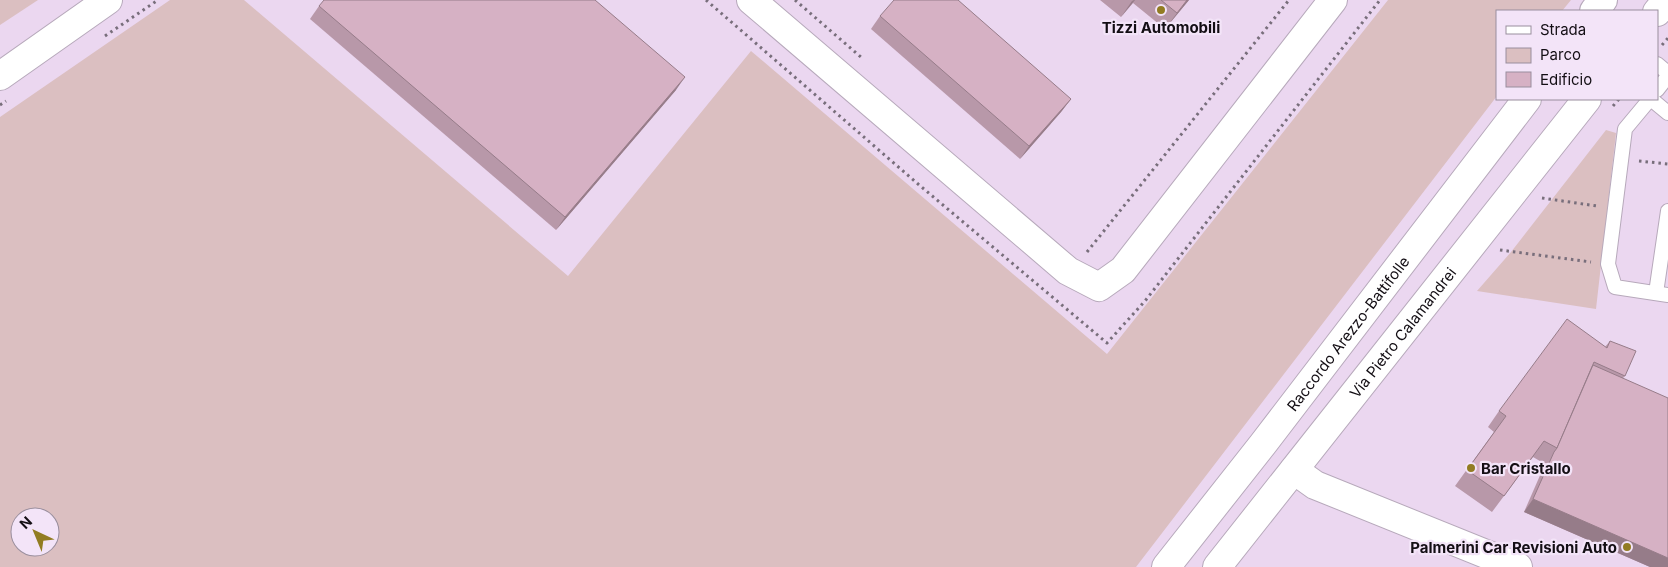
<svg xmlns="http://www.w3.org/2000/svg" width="1668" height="567" font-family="Inter,sans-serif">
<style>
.built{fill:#ebd7f0;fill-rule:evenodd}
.green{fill:#dbbfc1;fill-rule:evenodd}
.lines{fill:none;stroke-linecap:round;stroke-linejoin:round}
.service-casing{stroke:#b7a9bb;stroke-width:16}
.minor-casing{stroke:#b7a9bb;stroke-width:30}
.secondary-casing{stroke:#b7a9bb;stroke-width:30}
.primary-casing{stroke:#b7a9bb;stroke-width:30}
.path{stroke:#786e7b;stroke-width:3;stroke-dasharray:2.5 4;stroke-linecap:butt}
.service{stroke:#fff;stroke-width:14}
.minor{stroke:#fff;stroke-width:28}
.secondary{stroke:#fff;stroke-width:28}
.primary{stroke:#fff;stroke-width:28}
.wall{fill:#b898a9}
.shaded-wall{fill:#967c89}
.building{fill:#d6b1c4;stroke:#967c89}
.poi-dot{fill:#927c22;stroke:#f3e4f8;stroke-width:2}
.labels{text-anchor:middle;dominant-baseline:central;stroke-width:4.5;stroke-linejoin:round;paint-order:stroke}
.poi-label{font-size:15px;font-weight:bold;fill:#130e14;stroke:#f3e4f8}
.street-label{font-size:15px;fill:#130e14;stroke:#f3e4f8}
</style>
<rect width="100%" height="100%" fill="#f3e4f8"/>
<path class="built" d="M0,0H1668V567H0ZM1497,11H1657V99H1497ZM20,517H50V547H20Z"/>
<g class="green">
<path d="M0,0H38L0,25Z"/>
<path d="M170,0H244L568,276L751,51L1107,354L1388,0H1571L1562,11H1497V96L1136,567H0V117ZM20,517H50V547H20Z"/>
<path d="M1606,130L1616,133L1596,309L1477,291L1511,252Z"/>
</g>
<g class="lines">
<defs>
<g id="service">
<path d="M1657,64L1668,73"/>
<path d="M1657,90L1668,76"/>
<path d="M1650,99L1625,129L1608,264L1615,287L1668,295"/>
<path d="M1651,99L1668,113"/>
<path d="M1656,293L1668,211"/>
</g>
<g id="minor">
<path d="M751,0L1068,271L1099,287L1123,270L1333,0"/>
<path d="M0,76L108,0"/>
<path d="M1294,470L1315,485L1518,567"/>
</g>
<g id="secondary">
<path d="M1657,12L1667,0"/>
<path id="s1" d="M1217,567L1587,99"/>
</g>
<g id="primary">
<path d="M1594,11L1603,0"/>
<path id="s2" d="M1166,567L1263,444L1527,99"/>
</g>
</defs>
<use href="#service" class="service-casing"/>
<use href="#minor" class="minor-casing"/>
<use href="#secondary" class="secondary-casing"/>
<use href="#primary" class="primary-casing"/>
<g class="path">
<path d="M706,0L918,184L1107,343L1145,301L1380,0"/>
<path d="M795,0L862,58"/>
<path d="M105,36L158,0"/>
<path d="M1662,45L1668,38"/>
<path d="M0,105L6,101"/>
<path d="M1613,106L1619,99"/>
<path d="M1639,161L1668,164"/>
<path d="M1542,198L1597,206"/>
<path d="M1500,250L1591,262"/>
<path d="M1087,252L1289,0"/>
</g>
<use href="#service" class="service"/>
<use href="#minor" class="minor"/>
<use href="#secondary" class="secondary"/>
<use href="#primary" class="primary"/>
</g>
<g class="wall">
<path d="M1100,0H1189L1165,29L1133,3L1121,17Z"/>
<path d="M319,6L676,90L556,230L310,19Z"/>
<path d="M880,16L1071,99L1061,112L1020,159L871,29Z"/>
<path d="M1610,341L1625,376L1623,378L1668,567H1650L1524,512L1545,464L1533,457L1492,512L1455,486L1494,432L1488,427L1499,411L1605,347Z"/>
</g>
<g class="shaded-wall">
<path d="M1134,0H1135L1121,17L1132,1Z"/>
<path d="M1187,0H1189L1165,29L1177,13Z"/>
<path d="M685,77L676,90L556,230L565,217Z"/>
<path d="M1071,99L1061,112L1020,159L1029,146Z"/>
<path d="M1533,499L1668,558V567H1650L1524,512Z"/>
</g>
<g class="building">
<path d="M324,0H595L685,77L565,217L319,6Z"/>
<path d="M894,0H958L1071,99L1029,146L880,16Z"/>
<path d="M1161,0H1187L1177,13Z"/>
<path d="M1567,319L1607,348L1610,341L1636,351L1625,376L1594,362L1557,448L1544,441L1504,496L1467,470L1506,416L1499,411Z"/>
<path d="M1593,365L1668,398V558L1533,499L1554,452L1557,448Z"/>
</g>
<g class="poi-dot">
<circle cx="1161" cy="10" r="5"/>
<circle cx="1471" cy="468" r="5"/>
<circle cx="1627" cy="547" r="5"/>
</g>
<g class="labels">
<g class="poi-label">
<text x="1161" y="27">Tizzi Automobili</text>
<text x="1481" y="468" text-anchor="start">Bar Cristallo</text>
<text x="1617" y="547" text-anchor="end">Palmerini Car Revisioni Auto</text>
</g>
<g class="street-label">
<text stroke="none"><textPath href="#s1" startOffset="299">Via Pietro Calamandrei</textPath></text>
<text stroke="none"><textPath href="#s2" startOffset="296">Raccordo Arezzo-Battifolle</textPath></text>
</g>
</g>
<rect x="1496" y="10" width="162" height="90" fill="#f3e4f8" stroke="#998e9d"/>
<rect x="1506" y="26" width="25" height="8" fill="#ffffff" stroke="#998e9d"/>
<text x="1540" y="35" font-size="15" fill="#130e14">Strada</text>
<rect x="1506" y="48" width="25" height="15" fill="#dbbfc1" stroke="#998e9d"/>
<text x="1540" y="60" font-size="15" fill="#130e14">Parco</text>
<rect x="1506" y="72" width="25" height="15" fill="#d6b1c4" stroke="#998e9d"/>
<text x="1540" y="85" font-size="15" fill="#130e14">Edificio</text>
<g transform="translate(35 532) rotate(316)"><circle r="24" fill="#f3e4f8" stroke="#998e9d"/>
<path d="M0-4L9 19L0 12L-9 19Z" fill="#927c22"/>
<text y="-8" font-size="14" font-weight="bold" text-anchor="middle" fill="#130e14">N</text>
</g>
</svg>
